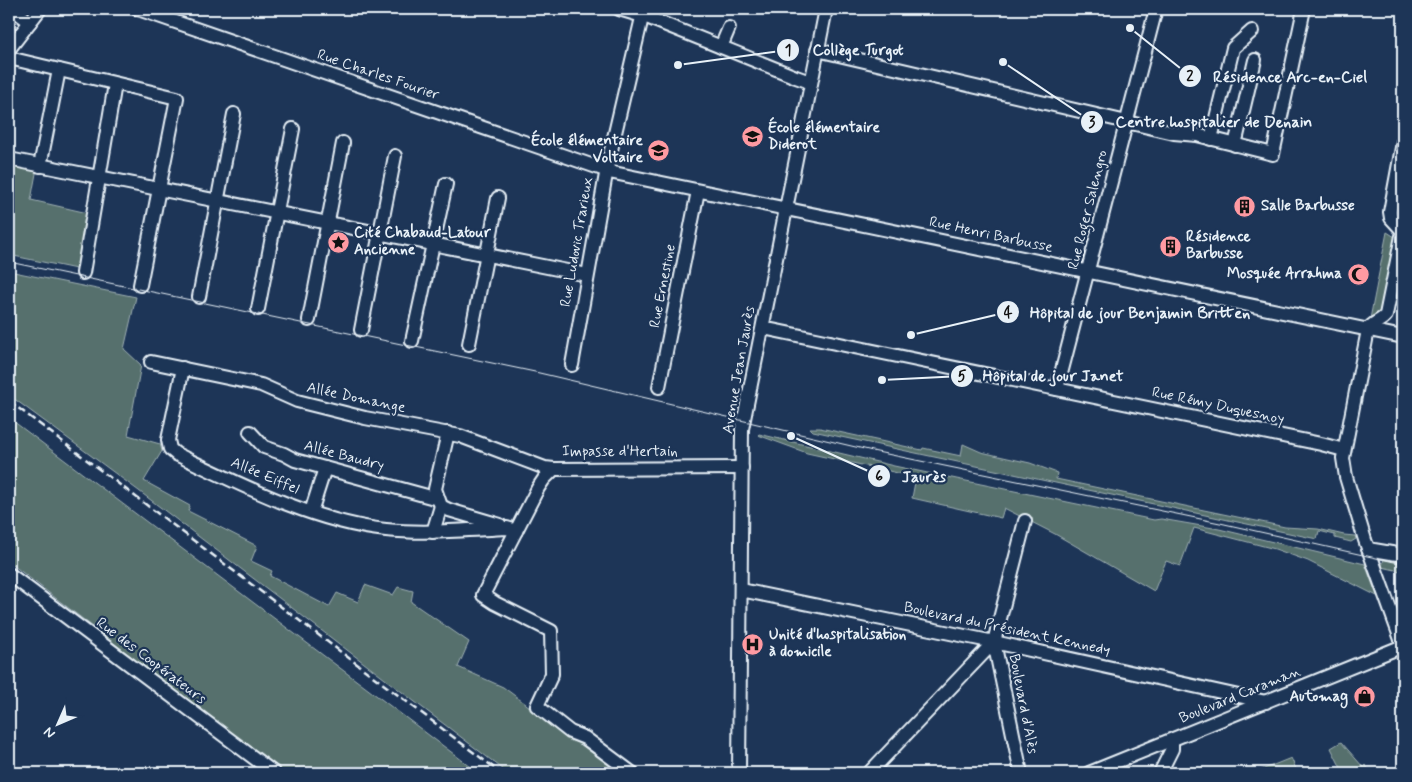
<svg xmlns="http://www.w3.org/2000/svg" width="1412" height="782" font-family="Mynerve,sans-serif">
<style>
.green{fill:#56706d;stroke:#9fb0b2}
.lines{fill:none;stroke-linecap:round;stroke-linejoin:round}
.minor-casing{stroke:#e8f1f8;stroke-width:16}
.minor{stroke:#1d3557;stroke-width:12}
.tram{stroke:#e8f1f8;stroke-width:1}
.rail{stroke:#e8f1f8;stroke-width:2.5;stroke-dasharray:8 4;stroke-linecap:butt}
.labels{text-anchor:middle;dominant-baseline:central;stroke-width:4.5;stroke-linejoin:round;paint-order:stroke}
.street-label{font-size:15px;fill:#e8f1f8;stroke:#1d3557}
.poi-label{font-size:15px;font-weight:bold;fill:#e8f1f8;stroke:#1d3557;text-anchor:start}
.leader{fill:none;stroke:#e8f1f8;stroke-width:2}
.callout-dot{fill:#e8f1f8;stroke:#1d3557;stroke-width:2}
.mark-label{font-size:15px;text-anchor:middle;font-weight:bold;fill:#111}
.callout-label{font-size:16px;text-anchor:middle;font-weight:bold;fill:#e8f1f8;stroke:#1d3557;stroke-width:4.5;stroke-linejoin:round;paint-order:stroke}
</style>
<rect width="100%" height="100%" fill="#1d3557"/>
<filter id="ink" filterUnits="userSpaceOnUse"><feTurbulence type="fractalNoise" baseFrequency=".02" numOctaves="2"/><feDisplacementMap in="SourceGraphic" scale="10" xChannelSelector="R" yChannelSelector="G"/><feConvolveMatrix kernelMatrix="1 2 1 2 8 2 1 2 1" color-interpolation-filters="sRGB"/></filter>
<g filter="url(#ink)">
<g class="green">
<path d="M9,162L37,168L31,200L92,214L81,270L9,255Z"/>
<path d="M1387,232L1403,242V305L1391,303L1379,317L1370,319Z"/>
<path d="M9,271L136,297L124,349L141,365L128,435L160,444L162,451L144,481L190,506L188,511L257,546L251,561L272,571L270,576L329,607L337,593L358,602L365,585L393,595L398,587L413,591L411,602L469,642L458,667L503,687L619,773H508L139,491L9,395Z"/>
<path d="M9,418L479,773H287L273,766L9,562Z"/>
<path d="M810,428H820L922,450L923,448L961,456L963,444L981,452L1030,463L1057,473L1056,479L1285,527L1318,529L1344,535L1355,536L1356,539L1351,542L1335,538V535L1319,531L1317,539L813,431Z"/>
<path d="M759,434L894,466L1154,520L1161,519L1219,529L1365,564L1377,596L1308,561L1275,549L1194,528L1180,566L1166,561L1154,591L1055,534L1004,508L1001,518L912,498L916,477L807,453L758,435Z"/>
<path d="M1384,558L1402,562L1400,571L1382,567Z"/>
<path d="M1341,742L1363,767L1365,765L1372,773H1337V771L1341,768L1331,748Z"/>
<path d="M1291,758L1298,773H1254Z"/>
</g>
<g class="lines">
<defs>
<g id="minor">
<path d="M13,9L30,22"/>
<path d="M138,9L614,173L1403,337"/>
<path d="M619,9L649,18L796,77L810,82"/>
<path d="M721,47L729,28"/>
<path d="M9,49L40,9"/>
<path d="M817,50L1174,133L1197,135L1273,154L1304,9"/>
<path d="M9,58L177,98L140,285"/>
<path d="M1211,139L1233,48L1252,31"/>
<path d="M1403,142L1390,212L1391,218L1403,231L1386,315C1381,322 1372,322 1368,330L1343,458L1346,477L1365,540L1403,645"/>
<path d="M1235,145L1255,60"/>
<path d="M9,159L587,275"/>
<path d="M40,166L59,70"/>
<path d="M83,273L115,84"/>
<path d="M199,297L234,114"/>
<path d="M258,309L293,129"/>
<path d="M309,320L343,143"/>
<path d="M763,328L1321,444L1344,450"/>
<path d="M361,330L395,156"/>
<path d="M412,341L446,184"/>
<path d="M469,344L498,198"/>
<path d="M151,362L261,385L297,401L365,418L460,436L545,468L554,469"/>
<path d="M572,365L608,163L644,9"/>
<path d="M183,368L168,440L170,449L176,454C239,484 316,523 386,530C426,534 467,530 507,528L516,531"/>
<path d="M659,387L698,191"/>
<path d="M1057,389L1156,9"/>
<path d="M250,432L264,447L284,454L295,460L438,499"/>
<path d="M448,433L435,489L441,506L449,510L500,525"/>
<path d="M311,512L325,468"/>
<path d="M433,532L441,506"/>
<path d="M1368,549L1403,555"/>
<path d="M9,574L274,773"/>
<path d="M741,590L994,642L1266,702"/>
<path d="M632,773L585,738L570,732L537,706L552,674L551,631L495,603L483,595L538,488L544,479L554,469L742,468"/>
<path d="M739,773L742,429L826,9"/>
<path d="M869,773L994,642"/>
<path d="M1021,773L994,642L1025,521"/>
<path d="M1089,773L1403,646"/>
<path d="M1160,773L1172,749V740"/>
</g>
</defs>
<use href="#minor" class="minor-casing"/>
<use href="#minor" class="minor"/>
<path class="tram" d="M9,262L535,372L877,452L1220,523L1403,564"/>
<path class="rail" d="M9,401L501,773"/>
</g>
</g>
<defs>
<symbol id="school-disc" viewBox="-11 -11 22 22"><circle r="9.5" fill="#ff9aa2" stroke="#1d3557"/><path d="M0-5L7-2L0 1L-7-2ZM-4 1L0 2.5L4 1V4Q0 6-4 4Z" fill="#111"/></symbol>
<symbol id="building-disc" viewBox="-11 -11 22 22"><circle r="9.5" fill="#ff9aa2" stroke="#1d3557"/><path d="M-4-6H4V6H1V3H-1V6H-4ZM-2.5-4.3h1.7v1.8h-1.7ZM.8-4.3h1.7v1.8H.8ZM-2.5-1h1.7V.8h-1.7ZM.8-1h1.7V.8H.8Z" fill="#111"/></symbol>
<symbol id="sight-disc" viewBox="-11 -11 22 22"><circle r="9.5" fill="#ff9aa2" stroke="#1d3557"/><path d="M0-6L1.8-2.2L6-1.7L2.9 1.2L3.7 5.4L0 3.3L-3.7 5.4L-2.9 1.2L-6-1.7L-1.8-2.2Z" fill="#111"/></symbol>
<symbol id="mosque-disc" viewBox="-11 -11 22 22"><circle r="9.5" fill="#ff9aa2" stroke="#1d3557"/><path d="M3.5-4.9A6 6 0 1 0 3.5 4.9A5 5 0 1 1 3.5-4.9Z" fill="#111"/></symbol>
<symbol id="hospital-disc" viewBox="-11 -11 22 22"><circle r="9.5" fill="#ff9aa2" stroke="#1d3557"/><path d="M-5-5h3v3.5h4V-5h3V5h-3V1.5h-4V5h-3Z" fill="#111"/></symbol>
<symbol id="shop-disc" viewBox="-11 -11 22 22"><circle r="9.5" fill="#ff9aa2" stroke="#1d3557"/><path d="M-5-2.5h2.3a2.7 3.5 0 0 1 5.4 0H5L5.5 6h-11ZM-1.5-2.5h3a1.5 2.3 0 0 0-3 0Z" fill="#111"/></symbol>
</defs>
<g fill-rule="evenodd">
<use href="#school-disc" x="740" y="124" width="25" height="25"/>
<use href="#school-disc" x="646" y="138" width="25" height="25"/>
<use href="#building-disc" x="1232" y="194" width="25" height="25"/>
<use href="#sight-disc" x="326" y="230" width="25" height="25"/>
<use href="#building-disc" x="1158" y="234" width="25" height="25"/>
<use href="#mosque-disc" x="1346" y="262" width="25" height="25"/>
<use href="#hospital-disc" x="740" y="632" width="25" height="25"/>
<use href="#shop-disc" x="1352" y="684" width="25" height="25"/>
</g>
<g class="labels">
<g class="street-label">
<text transform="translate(378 75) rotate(19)">Rue Charles Fourier</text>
<text transform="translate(1088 210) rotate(-76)">Rue Roger Salengro</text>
<text transform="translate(991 235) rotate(12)">Rue Henri Barbusse</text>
<text transform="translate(577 242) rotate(-80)">Rue Ludovic Trarieux</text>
<text transform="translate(663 286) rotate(-79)">Rue Ernestine</text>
<text transform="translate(739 370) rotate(-80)">Avenue Jean Jaurès</text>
<text transform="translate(356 398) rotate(12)">Allée Domange</text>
<text transform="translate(1218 406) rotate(12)">Rue Rémy Duquesnoy</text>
<text x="620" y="452">Impasse d'Hertain</text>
<text transform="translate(344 456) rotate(15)">Allée Baudry</text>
<text transform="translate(265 476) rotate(23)">Allée Eiffel</text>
<text transform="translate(1007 629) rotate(12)">Boulevard du Président Kennedy</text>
<text transform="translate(151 661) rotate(37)">Rue des Coopérateurs</text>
<text transform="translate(1240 695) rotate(-22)">Boulevard Caraman</text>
<text transform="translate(1023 704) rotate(79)">Boulevard d'Alès</text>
</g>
<g class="poi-label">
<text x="768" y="128">École élémentaire<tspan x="768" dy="17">Diderot</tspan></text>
<text x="643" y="141" text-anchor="end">École élémentaire<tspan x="643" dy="17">Voltaire</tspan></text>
<text x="1261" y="206">Salle Barbusse</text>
<text x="354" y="233">Cité Chabaud-Latour<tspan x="354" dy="17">Ancienne</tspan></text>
<text x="1186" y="237">Résidence<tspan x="1186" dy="17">Barbusse</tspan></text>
<text x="1342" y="274" text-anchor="end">Mosquée Arrahma</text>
<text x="769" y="635">Unité d'hospitalisation<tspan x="769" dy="17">à domicile</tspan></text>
<text x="1348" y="697" text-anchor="end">Automag</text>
</g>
</g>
<path class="leader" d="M678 65L788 50M1130 28L1190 76M1003 62L1092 122M911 335L1008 312M882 380L962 376M791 436L879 476"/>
<g class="callout-dot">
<circle cx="678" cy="65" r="5"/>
<circle cx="1130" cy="28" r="5"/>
<circle cx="1003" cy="62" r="5"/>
<circle cx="911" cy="335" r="5"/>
<circle cx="882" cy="380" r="5"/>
<circle cx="791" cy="436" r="5"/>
<circle cx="788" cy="50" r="12"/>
<circle cx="1190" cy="76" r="12"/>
<circle cx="1092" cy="122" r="12"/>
<circle cx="1008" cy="312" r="12"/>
<circle cx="962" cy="376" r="12"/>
<circle cx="879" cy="476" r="12"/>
</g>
<g class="mark-label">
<text x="788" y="55">1</text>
<text x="1190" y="81">2</text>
<text x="1092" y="127">3</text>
<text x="1008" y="317">4</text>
<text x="962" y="381">5</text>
<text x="879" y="481">6</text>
</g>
<g class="callout-label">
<text x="858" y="55">Collège Turgot</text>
<text x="1290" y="82">Résidence Arc-en-Ciel</text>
<text x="1214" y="127">Centre hospitalier de Denain</text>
<text x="1140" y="318">Hôpital de jour Benjamin Britten</text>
<text x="1053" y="381">Hôpital de jour Janet</text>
<text x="924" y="482">Jaurès</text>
</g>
<rect width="1412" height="782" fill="none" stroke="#1d3557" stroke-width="30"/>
<rect x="15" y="15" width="1382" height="752" fill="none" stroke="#e8f1f8" stroke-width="2" filter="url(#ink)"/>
<g transform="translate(58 724) rotate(225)" stroke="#1d3557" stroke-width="4" paint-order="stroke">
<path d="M0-4L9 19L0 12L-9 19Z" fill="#e8f1f8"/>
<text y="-8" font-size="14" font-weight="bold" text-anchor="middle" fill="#e8f1f8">N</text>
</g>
</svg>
